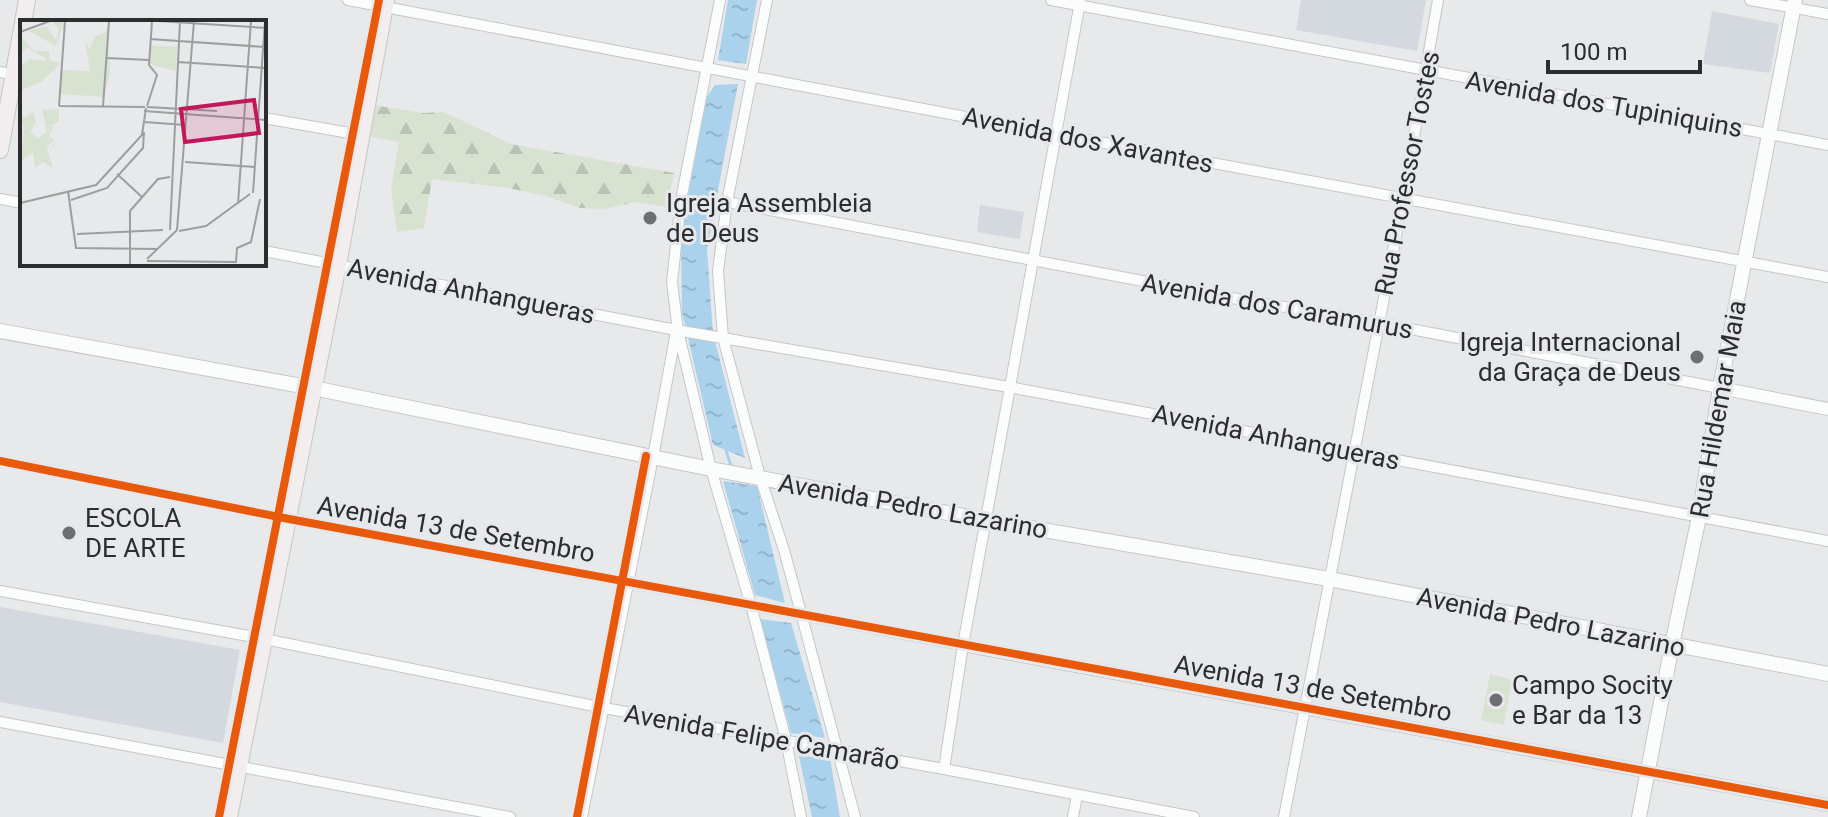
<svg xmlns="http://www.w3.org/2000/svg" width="1828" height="817" viewBox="0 0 1828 817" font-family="Roboto,sans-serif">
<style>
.built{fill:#d4d9df}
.forest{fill:url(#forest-firs)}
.pitch{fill:#d8e2d1}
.water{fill:url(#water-ripples)}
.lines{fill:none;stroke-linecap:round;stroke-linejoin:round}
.stream{stroke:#aad2ed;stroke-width:3}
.minor-casing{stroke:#c5c6c8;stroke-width:12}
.tertiary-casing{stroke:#c5c6c8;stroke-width:14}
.secondary-casing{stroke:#c5c6c8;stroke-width:16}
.primary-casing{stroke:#c4c5c6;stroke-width:18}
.minor{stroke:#fbfcfc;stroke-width:10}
.tertiary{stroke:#fbfcfc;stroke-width:12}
.secondary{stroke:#fbfcfc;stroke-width:14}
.primary{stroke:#f3eeee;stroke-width:16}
.cycleway-casing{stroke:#e6e8ec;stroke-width:13}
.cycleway{stroke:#e8590c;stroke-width:8}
.poi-dot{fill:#6d6f70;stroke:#e6e8ec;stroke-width:3}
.labels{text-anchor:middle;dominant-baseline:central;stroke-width:6;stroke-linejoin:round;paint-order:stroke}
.street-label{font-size:26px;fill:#2c2d2e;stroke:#e6e8ec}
.poi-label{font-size:26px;fill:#2c2d2e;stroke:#e6e8ec;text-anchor:start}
.inset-road{fill:none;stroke:#9c9e9f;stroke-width:2}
.view{fill:#c2185b;fill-opacity:0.15;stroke:#c2185b;stroke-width:4}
.inset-edge{fill:none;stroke:#2c2d2e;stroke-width:4}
</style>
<defs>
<pattern id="forest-firs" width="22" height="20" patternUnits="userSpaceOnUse" patternTransform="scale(2)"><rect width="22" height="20" fill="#d8e2d1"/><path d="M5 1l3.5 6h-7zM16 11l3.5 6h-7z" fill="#bac2b4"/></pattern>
<pattern id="water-ripples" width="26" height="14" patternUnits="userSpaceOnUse" patternTransform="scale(2)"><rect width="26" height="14" fill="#aad2ed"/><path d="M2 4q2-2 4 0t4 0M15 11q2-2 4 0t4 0" fill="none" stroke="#92b5cc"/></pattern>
</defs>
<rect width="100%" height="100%" fill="#e7e9eb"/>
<!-- built -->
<g class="built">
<polygon points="1301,0 1426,0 1417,51 1296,30"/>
<polygon points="1712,11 1779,24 1770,73 1703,64"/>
<polygon points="980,205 1024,212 1020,239 977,232"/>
<polygon points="0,607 240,650 223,743 0,702"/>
</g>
<!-- forest -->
<polygon class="forest" points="373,105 423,113 444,112 511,144 674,173 667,207 636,202 603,209 580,208 546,196 508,188 432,179 424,228 397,232 391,190 399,142 368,136"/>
<!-- pitch -->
<polygon class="pitch" points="1490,674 1512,680 1504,725 1481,720"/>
<!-- water -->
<g class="water">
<polygon points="728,0 757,0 746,64 718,60"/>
<polygon points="738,84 707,249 713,333 745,458 713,445 682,312 681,235 706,98 715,85"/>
<polygon points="723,481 757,486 785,603 755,595"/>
<polygon points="760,619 791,623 825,738 791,733"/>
<polygon points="799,756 830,758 840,817 812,817"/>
</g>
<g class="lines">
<!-- stream -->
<polyline class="stream" points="725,447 731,466"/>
<!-- minor casing -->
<g class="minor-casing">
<g id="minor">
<polyline points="348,0 1056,134 1828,277"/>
<polyline points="720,0 681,200 672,282 678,331 711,469 751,605 786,740 801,817"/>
<polyline points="767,0 727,202 718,271 723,338 760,477 784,550 801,613 855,817"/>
<polyline points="1051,0 1828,145"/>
<polyline points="1750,0 1828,14"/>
<polyline points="0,72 22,76"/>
<polyline points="264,118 361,135"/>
<polyline points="0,199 22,203"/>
<polyline points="727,202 1232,298 1379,323 1720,388"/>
<polyline points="264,251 676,330 1009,387 1828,541"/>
<polyline points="0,461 289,519 963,645"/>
<polyline points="0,591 254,637 604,708 944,769 1194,817"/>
<polyline points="0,722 510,817"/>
<polyline points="944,769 963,645 1080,2"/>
<polyline points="582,817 653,457 676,332"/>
<polyline points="1073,817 1077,795"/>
<polyline points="1284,817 1403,199 1438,0"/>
</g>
</g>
<!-- tertiary casing -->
<g class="tertiary-casing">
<g id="tertiary">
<polyline points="1720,388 1828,409"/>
<polyline points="963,645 1828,805"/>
</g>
</g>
<!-- secondary casing -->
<g class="secondary-casing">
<g id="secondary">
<polyline points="0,331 313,388 711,469 985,520 1329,579 1828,674"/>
<polyline points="1639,817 1672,645 1699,517 1720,388 1795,0"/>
</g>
</g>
<!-- primary casing -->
<g class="primary-casing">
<g id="primary">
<polyline points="23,22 27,0"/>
<polyline points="0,150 22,28"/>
<polyline points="229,817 338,265 386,0"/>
</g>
</g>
<!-- minor -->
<use href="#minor" class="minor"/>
<!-- tertiary -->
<use href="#tertiary" class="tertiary"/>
<!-- secondary -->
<use href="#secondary" class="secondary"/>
<!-- primary -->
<use href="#primary" class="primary"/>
<!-- cycleway casing -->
<g class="cycleway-casing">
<g id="cycleway">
<polyline points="0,461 289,519 1828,805"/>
<polyline points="219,817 379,0"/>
<polyline points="577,817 646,456"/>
</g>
</g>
<!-- cycleway -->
<use href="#cycleway" class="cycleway"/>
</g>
<!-- markers -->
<g class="poi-dot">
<circle cx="650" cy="218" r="8"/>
<circle cx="1697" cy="357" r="8"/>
<circle cx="69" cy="533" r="8"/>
<circle cx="1496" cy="700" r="8"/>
</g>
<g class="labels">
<!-- street labels -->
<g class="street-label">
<text transform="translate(1604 104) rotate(10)">Avenida dos Tupiniquins</text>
<text transform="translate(1088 140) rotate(11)">Avenida dos Xavantes</text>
<text transform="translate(1407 173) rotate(-79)">Rua Professor Tostes</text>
<text transform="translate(471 291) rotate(11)">Avenida Anhangueras</text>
<text transform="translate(1277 306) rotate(10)">Avenida dos Caramurus</text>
<text transform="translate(1718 409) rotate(-80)">Rua Hildemar Maia</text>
<text transform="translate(1276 437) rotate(11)">Avenida Anhangueras</text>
<text transform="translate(913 506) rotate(10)">Avenida Pedro Lazarino</text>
<text transform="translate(456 529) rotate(10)">Avenida 13 de Setembro</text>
<text transform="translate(1551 622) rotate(11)">Avenida Pedro Lazarino</text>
<text transform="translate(1313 688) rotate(10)">Avenida 13 de Setembro</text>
<text transform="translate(762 737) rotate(10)">Avenida Felipe Camarão</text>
</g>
<!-- poi labels -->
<g class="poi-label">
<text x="666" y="203">Igreja Assembleia<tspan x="666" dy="30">de Deus</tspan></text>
<text x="1681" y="342" text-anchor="end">Igreja Internacional<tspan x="1681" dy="30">da Graça de Deus</tspan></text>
<text x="85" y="518">ESCOLA<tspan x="85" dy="30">DE ARTE</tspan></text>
<text x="1512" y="685">Campo Socity<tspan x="1512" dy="30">e Bar da 13</tspan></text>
</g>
</g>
<!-- overview -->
<g transform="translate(20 20)">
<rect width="246" height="246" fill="#e7e9eb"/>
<path d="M88,10L90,53L84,77L41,74L42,50L70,51L65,19L69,29L75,17Z" fill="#d8e2d1"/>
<path d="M31,1H45L36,26L9,11L26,6L36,20L39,8ZM3,18L14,31H29L30,40L41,43L21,62L0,71V46L10,39L27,41L25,38L12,31L9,27L0,33ZM22,90L39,89V101L29,107L26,125L0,141L4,108L0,95L4,98L13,92L16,102L10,112L18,119L27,111Z" fill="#d8e2d1"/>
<path d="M34,106L29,116L37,124L29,120L40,131L30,123L27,129L33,148L23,142L15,148L13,132L26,125L29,107Z" fill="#d8e2d1"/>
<path d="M131,25L157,27L156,51L129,44Z" fill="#d8e2d1"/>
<path class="inset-road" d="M138,1L246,8M0,12L30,1M130,19L245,27M87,38L129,40M158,42L246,48M129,45L132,1M39,86L125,87M39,86L45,1M83,86L89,1M127,86L137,55L129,45M127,87L197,91M124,91L246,100M124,102L166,105M165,142L235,147M97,154L122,177M48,171L56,228L137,229M233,173L245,1M51,180L87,168L123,128L124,112M0,183L76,165L122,115L126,88M218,184L231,1M150,210L160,1M157,210L174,1M159,211L186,206L230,174M57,214L143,210M127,239L157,210M127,241L216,242L217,228L231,222L240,179M110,245V191L138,159L150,157"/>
<path class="view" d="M234,80L239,113L165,122L161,89Z"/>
<rect width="246" height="246" class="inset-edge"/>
</g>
<!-- scale -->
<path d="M1548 60v12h152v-12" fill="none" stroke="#2c2d2e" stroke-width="4"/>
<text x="1560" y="60" font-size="24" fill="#2c2d2e" stroke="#e6e8ec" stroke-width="6" paint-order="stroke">100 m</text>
</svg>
